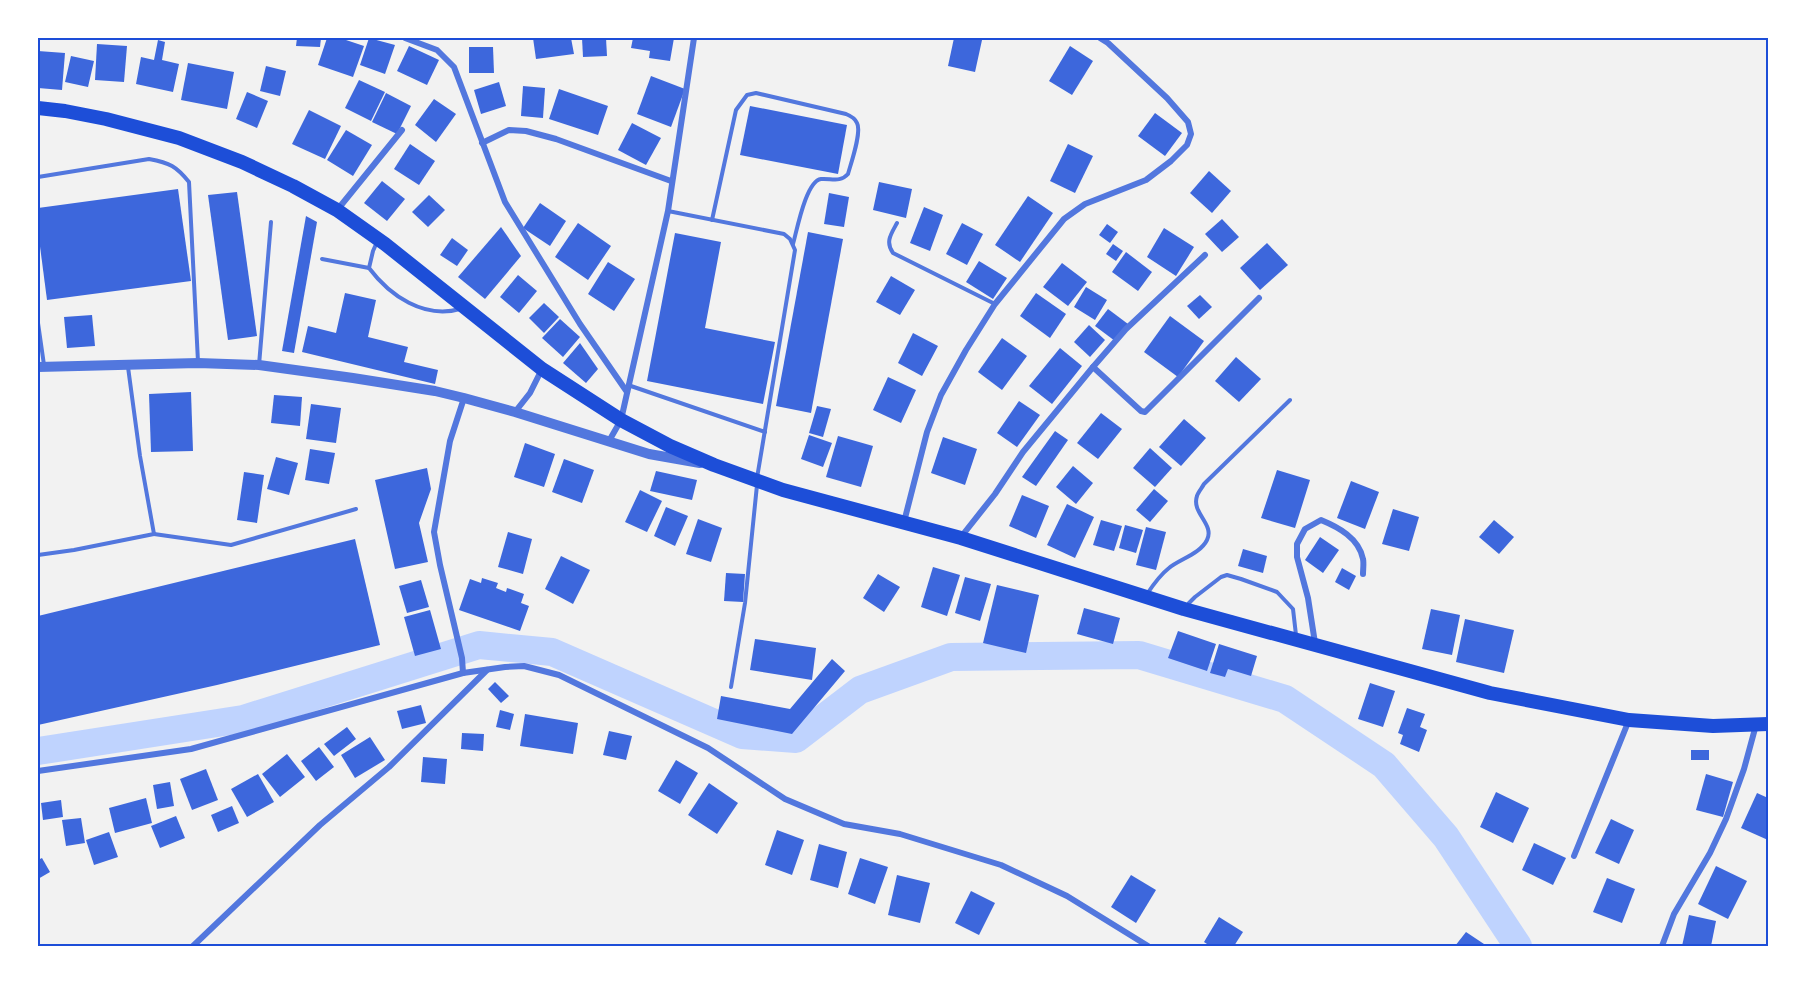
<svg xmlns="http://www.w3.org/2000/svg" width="1806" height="984" viewBox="0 0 1806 984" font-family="'Source Sans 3',sans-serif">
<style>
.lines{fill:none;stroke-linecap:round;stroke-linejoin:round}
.river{stroke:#bfd3fe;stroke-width:28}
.building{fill:#3d67dc}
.service{stroke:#5277de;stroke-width:4}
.minor{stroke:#5277de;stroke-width:6}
.tertiary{stroke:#5277de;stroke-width:10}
.primary{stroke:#1d4ed8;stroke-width:14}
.neatline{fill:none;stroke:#1d4ed8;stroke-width:2}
</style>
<rect width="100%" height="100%" fill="#f2f2f2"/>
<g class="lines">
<!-- river -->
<polyline class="river" points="38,751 243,719 479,645 552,652 742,735 796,739 860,690 951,657 1139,655 1285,699 1384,765 1446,837 1518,946"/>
</g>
<!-- building -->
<g class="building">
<polygon points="297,38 321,38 320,47 296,46"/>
<polygon points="327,38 340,38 364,46 353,77 318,65"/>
<polygon points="369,38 395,45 385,74 360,65"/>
<polygon points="533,38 571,38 574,54 536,59"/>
<polygon points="582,38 606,38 607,56 583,57"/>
<polygon points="633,38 674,38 670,61 649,58 650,51 631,48"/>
<polygon points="954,38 971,38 982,40 975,72 948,66"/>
<polygon points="158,40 165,42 162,60 179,64 173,92 136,84 141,57 154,60"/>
<polygon points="97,44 127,46 124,82 95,80"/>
<polygon points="409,46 439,60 427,85 397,71"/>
<polygon points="1070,46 1093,61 1072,95 1049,81"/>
<polygon points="469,47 493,47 494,73 469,73"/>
<polygon points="38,51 65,53 62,90 38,88"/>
<polygon points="71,56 94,61 88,87 65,82"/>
<polygon points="188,63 234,72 227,109 181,100"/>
<polygon points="266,66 286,71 280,96 260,91"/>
<polygon points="651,76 685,89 671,127 637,114"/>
<polygon points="359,80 385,92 371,121 345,108"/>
<polygon points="499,82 506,106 481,114 474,90"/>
<polygon points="523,86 545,88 543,118 521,116"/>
<polygon points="559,89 608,106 598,135 549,119"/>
<polygon points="247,92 268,101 257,128 236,119"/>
<polygon points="386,93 411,106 397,134 372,122"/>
<polygon points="434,99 456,114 436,142 415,125"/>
<polygon points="750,106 847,125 838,174 740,155"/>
<polygon points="309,110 341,126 325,159 292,144"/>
<polygon points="1155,113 1182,133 1165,156 1138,136"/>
<polygon points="632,123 661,138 646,165 618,150"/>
<polygon points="346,130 372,145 353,176 327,160"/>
<polygon points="410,144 435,161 419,185 394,169"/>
<polygon points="1068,144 1093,156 1075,193 1050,181"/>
<polygon points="1209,171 1231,191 1212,213 1190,193"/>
<polygon points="382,181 405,199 387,221 364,203"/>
<polygon points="879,182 912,189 906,218 873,210"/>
<polygon points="178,189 191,281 47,300 38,231 38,208"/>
<polygon points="237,192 257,336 228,340 208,195"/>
<polygon points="829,193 849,197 844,227 824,224"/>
<polygon points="429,195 445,210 428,227 412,212"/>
<polygon points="1028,196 1053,213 1020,262 995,245"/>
<polygon points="540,203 566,221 550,246 523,228"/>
<polygon points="924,207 943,215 930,251 910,243"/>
<polygon points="306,216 317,222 294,353 282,351"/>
<polygon points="1222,219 1239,237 1222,252 1205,234"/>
<polygon points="578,223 611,246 588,280 555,257"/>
<polygon points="962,223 983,234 967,265 946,254"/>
<polygon points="1107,224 1118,232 1110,243 1099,235"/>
<polygon points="501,227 521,256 485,299 458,277"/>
<polygon points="1164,228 1194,247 1176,276 1147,257"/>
<polygon points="808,232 843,239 811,413 776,406"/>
<polygon points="675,233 721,242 705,328 775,342 763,404 647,381"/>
<polygon points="452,238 468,250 457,266 440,255"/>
<polygon points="1267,243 1288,265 1260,290 1240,268"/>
<polygon points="1113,244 1123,251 1116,261 1106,254"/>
<polygon points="1126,252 1152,272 1138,291 1112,272"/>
<polygon points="979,261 1007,278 993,299 966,282"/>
<polygon points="608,262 635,279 614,311 588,294"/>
<polygon points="1062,263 1087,282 1068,306 1043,287"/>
<polygon points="518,275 537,291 519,313 500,297"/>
<polygon points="891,276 915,290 900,315 876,302"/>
<polygon points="1086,287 1107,300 1095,320 1074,307"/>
<polygon points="345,293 376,300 368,337 408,347 404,362 438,370 435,384 302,352 308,326 336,333"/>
<polygon points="1036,293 1066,314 1050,338 1020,316"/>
<polygon points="1200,295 1212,307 1199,319 1187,306"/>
<polygon points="544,303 559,317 544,333 529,318"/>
<polygon points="1108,309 1128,324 1115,341 1095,326"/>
<polygon points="92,315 95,346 67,348 64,317"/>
<polygon points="1170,316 1204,341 1178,377 1144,352"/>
<polygon points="560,319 580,337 563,357 542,338"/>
<polygon points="1089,325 1105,340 1090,357 1074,342"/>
<polygon points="913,333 938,346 922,376 898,363"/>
<polygon points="1002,338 1027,356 1002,390 978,372"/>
<polygon points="580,343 598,369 586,383 563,363"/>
<polygon points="1060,348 1082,366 1052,404 1029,386"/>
<polygon points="1236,357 1261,379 1239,402 1215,381"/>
<polygon points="888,377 916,390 901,423 873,410"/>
<polygon points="191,392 193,451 151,452 149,394"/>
<polygon points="274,395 302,397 300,426 271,423"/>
<polygon points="1019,401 1040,415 1017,447 997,433"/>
<polygon points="311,404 341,408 336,443 306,439"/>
<polygon points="817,406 831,409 823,437 809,433"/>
<polygon points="1101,413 1122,429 1098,459 1077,443"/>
<polygon points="1184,419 1206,438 1181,466 1159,447"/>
<polygon points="1055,431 1068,440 1036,486 1022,477"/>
<polygon points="809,435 832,443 823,467 801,459"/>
<polygon points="838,436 873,446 861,487 826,477"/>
<polygon points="943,437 977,449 965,485 931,473"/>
<polygon points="525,443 555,454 544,487 514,477"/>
<polygon points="1150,448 1172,468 1155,487 1133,468"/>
<polygon points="310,449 335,453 329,484 305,480"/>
<polygon points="276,457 298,463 289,495 267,489"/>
<polygon points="564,459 594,470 582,503 552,492"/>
<polygon points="1073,466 1093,483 1076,504 1056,487"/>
<polygon points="427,468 431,489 419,523 428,562 395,569 375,480"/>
<polygon points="1277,470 1310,480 1295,528 1261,518"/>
<polygon points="656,471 697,480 692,500 650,491"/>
<polygon points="244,472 264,475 257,523 237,520"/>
<polygon points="1351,481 1379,492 1365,529 1337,518"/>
<polygon points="1154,489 1168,501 1150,522 1136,510"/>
<polygon points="640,490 662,501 647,532 625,522"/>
<polygon points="1022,495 1049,506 1036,538 1009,526"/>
<polygon points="1067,504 1094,517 1075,558 1047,545"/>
<polygon points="666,507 688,516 675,546 654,536"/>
<polygon points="1393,509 1419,517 1409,551 1382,544"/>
<polygon points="698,519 722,528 711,562 686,554"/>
<polygon points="1101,520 1122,526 1114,551 1093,545"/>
<polygon points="1494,520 1514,537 1499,554 1479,537"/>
<polygon points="1125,525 1143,530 1136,553 1119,548"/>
<polygon points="1146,527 1166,532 1156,570 1136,565"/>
<polygon points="508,532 532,539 523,574 498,567"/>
<polygon points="1320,537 1339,550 1323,573 1305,560"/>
<polygon points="355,539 380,645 217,685 38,725 38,616"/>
<polygon points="1243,549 1267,556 1263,573 1238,566"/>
<polygon points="561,556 590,570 573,604 545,589"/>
<polygon points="933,567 960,575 947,616 921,607"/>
<polygon points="1342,568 1356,576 1349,590 1335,582"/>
<polygon points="726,573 745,574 743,602 724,601"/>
<polygon points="878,574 900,587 884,612 863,598"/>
<polygon points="965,577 991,584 980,621 955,613"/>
<polygon points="482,578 498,583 496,588 506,592 507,588 524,594 521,603 529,606 520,631 459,610 470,579 481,583"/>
<polygon points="421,580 429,607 407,613 399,586"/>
<polygon points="997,585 1039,595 1026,653 983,643"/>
<polygon points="1084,608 1120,618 1113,644 1077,634"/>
<polygon points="1431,609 1460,615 1452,655 1422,649"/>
<polygon points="430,610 441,649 415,656 404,617"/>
<polygon points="1465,619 1514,630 1504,673 1456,662"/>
<polygon points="1178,631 1216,644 1207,671 1168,658"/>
<polygon points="755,639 816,648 812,680 750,670"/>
<polygon points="1219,644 1257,656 1251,676 1228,669 1225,677 1210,673"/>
<polygon points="832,659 845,671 792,734 717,719 721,696 790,709"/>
<polygon points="495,682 509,696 501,703 488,689"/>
<polygon points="1370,683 1395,691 1383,727 1358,719"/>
<polygon points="421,705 426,723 402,729 397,711"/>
<polygon points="1407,708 1425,714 1420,727 1427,730 1419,752 1400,744 1403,735 1398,733"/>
<polygon points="500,710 514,714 510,730 496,727"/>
<polygon points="525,714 578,723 573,754 520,746"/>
<polygon points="347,727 356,739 334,756 324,744"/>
<polygon points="609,731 632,736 626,760 603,755"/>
<polygon points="462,733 484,734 483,751 461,749"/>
<polygon points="370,737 385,760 355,778 341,755"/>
<polygon points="319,747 334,767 316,781 301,761"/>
<rect x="1691" y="750" width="18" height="10"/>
<polygon points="287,754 305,777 280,797 262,774"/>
<polygon points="423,757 447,759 445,784 421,782"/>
<polygon points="676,760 698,773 680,804 658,791"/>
<polygon points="206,769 218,800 192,810 180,779"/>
<polygon points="258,774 274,802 247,817 231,789"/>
<polygon points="1706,774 1733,782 1723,817 1696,810"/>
<polygon points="170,782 174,806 157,809 153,785"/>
<polygon points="709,783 738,803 717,834 688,815"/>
<polygon points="1496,792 1529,808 1513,843 1480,827"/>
<polygon points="1757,793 1768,798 1768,840 1741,828"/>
<polygon points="146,798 152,823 115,833 109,808"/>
<polygon points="61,800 63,817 43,820 41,803"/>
<polygon points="232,806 239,823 218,832 211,815"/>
<polygon points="176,816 185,838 160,848 151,826"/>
<polygon points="81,818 85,843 66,846 62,820"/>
<polygon points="1611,819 1634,830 1619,864 1595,853"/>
<polygon points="777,830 804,840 792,875 765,865"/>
<polygon points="109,832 118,857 94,865 86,840"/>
<polygon points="1534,843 1566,858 1553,885 1522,870"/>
<polygon points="819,844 847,852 838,888 810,880"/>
<polygon points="42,858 50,872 38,879 38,860"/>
<polygon points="860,858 888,867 875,904 848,894"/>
<polygon points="1716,866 1747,881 1728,919 1698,904"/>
<polygon points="897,875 930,883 920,923 888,915"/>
<polygon points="1131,875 1156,890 1136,923 1111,907"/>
<polygon points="1607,878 1635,889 1622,923 1593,912"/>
<polygon points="971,891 995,903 979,935 955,923"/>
<polygon points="1689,915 1716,921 1711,946 1682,946"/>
<polygon points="1219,917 1243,932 1234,946 1210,946 1204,942"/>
<polygon points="1466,932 1487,946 1455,946"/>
</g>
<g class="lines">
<!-- service -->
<g class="service">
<path d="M38,177L149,159C170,163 176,166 189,182L198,362"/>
<polyline points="668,211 784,234 790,239 795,250 757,478"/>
<path d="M712,220L736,110L747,95L756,93L846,114C851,116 855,118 857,123C862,132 851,163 848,174C840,183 831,178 821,179C806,181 797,230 793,244"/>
<path d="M897,223C891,234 885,242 893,253L995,304"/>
<path d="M377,242L373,251L369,268C390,296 424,319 460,309"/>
<polyline points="322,259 369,268"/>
<polyline points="38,323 44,365"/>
<polyline points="259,365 271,222"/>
<polyline points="628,385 765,432"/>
<polyline points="154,534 231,545 356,509"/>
<polyline points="38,555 74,550 154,534 140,456 128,367"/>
<path d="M1147,594C1153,585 1160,575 1169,568C1180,559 1200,554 1207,540C1215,524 1191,513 1197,496C1198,492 1202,488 1204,484L1290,400"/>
<polyline points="1186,606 1195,597 1221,577 1227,575 1241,579 1277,592 1293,609 1296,635"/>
<polyline points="731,687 745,603 757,485"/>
</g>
<!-- minor -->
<g class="minor">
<polyline points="405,38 437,50 454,67 505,202 580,324 627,392"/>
<polyline points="482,143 509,130 526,131 556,139 671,181"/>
<polyline points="338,209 402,130"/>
<polyline points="1093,367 1141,411 1145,412 1259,298"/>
<polyline points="515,412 530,393 542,369"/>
<polyline points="609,441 621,420 668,211 694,38"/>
<polyline points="904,522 927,432 941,395 966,350 995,304 1064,219 1085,204 1146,180 1171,161 1187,145 1191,134 1188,122 1167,98 1108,43 1100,38"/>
<polyline points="961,537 995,494 1023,452 1093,367 1126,329 1205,255"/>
<path d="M1315,643L1308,598L1297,557V544L1305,529L1321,520C1338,527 1359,538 1363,559C1364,563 1363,569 1363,574"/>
<polyline points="463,673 462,658 440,565 434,532 450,441 464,398"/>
<polyline points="38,771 191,749 463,673 505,667 524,666 559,675 708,748 785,799 844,824 900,834 1001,865 1067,896 1148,946"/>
<polyline points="1574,856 1629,720"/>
<polyline points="193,946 320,825 389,767 487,670"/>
<polyline points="1662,946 1674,914 1710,853 1726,819 1744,769 1756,725"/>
</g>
<!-- tertiary -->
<polyline class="tertiary" points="38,367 198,363 259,365 353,378 435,391 464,398 515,412 649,454 700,463"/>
<!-- primary -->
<polyline class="primary" points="38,108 65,111 106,119 179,138 242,162 293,186 337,210 385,244 542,369 621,420 670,446 714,465 783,490 961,538 1184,609 1490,693 1629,720 1713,726 1768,724"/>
</g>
<!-- border -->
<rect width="1806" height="984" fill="none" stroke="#ffffff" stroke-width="78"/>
<rect x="39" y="39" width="1728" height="906" class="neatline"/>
</svg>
